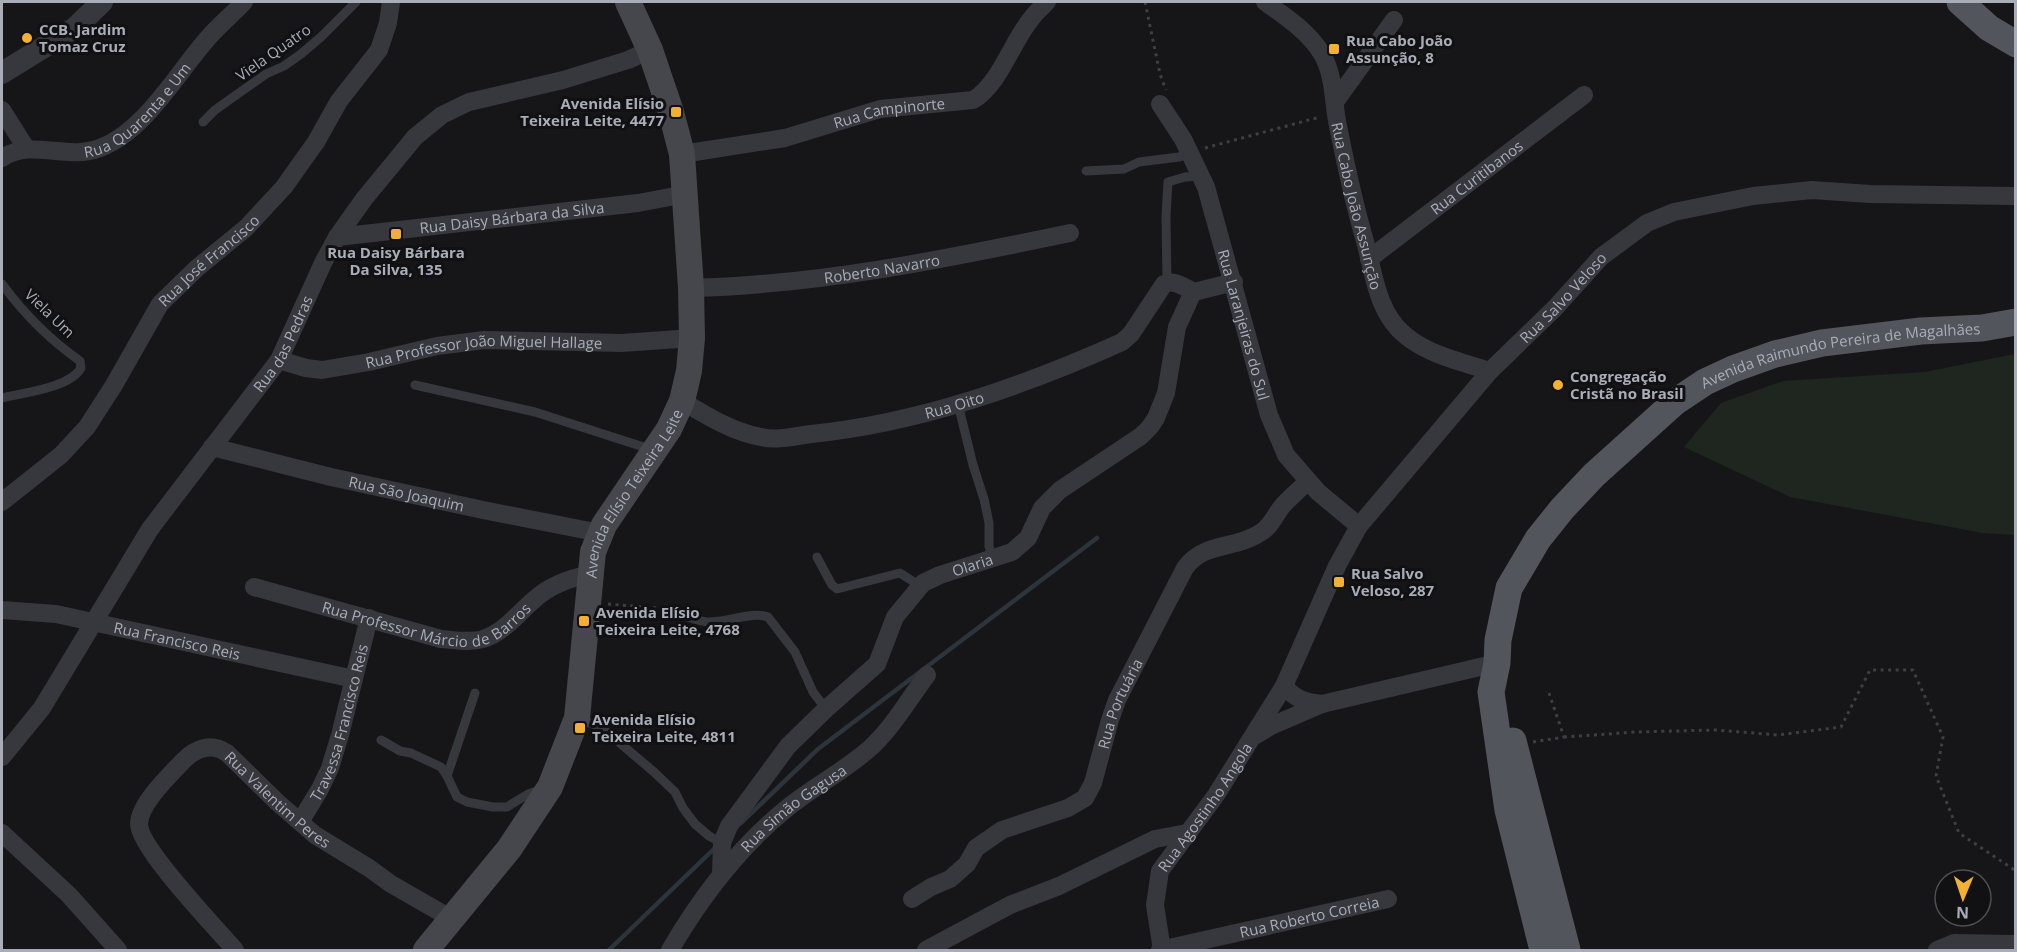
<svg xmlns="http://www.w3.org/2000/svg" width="2017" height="952" viewBox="0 0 2017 952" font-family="'Open Sans',sans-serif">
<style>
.green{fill:#1e261f}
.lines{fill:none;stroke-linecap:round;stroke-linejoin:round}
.stream{stroke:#2c353c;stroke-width:4.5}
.path{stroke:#3d3f44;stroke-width:3;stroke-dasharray:3 4.5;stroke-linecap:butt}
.service{stroke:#37383d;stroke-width:9}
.minor{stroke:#37383d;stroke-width:18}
.tertiary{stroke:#37383d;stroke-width:22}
.secondary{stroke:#45474d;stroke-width:26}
.primary{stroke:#53555c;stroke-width:27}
.poi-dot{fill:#f2b134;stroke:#111113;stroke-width:2}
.labels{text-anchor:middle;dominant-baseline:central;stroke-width:6;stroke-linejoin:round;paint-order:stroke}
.poi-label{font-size:15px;font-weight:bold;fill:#a8adb8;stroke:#111113;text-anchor:start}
.street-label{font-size:15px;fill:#a8adb8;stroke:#111113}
</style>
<rect width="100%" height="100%" fill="#161618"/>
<!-- green -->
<polygon class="green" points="2015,354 2015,535 1983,533 1790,497 1684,447 1721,403 1783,381 1925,372"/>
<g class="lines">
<!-- stream -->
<g class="stream">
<polyline points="741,823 818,749 1097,538"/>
<polyline points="609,950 716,847"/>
</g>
<!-- path -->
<g class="path">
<polyline points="1145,2 1160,74 1166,90"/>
<polyline points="1205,148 1320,117"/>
<polyline points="608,604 656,608"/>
<polyline points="1564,737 1636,732 1716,730 1778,735 1841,727 1870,670 1913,670 1943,737 1936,776 1959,833 2016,871"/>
<polyline points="1533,742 1564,737 1549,693"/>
</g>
<!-- service -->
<g class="service">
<polyline points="203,122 215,110 266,74 284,66 301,54 321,37 356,2"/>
<polyline points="1086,171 1124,169 1139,162 1179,157 1190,153"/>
<polyline points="1167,282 1166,216 1168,182 1185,177 1201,176"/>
<path d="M2,284C24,314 50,340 80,361L81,368C70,388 22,393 2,398"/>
<polyline points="415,385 535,412 653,450"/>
<polyline points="958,404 973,465 984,499 989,523 989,546 992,557"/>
<polyline points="817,557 832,585 837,589 900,573 920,586"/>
<path d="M667,609C680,613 693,621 707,622C726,623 752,611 768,617L795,652L813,692L826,709"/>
<polyline points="579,719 601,727 654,772 675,792 683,808 695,824 709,836 722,843"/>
<polyline points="381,740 400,751 411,753 441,767 447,776 457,797 467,802 493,807 507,807 528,794 540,790"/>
<polyline points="447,776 475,693"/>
</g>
<!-- minor -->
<g class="minor">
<path id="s1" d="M1265,2C1285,16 1309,32 1322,54C1334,75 1333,98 1337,121C1345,161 1353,201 1365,241C1374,274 1377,313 1406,336C1429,355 1462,362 1490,371"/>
<polyline points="1335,102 1394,20"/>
<path id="s2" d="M1160,104L1183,139L1206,187L1269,415L1286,455L1318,492L1359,526"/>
<polyline points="2,110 26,148"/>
<path id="s3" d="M682,154L785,138L880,109L973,100C999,85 1012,42 1031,19C1035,13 1042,7 1047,2"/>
<path id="s4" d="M2,158C32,138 66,161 100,148C145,131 177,73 208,38C219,25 233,14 244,2"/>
<path id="s5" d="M337,237L638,203L686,194"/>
<path id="s6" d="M1369,259L1584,95"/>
<path id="s7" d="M691,288C819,285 946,259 1070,233"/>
<path id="s8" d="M279,360L306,368L322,370L369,362L437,346L484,340L622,343L692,338"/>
<path id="s9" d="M682,401C707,416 733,432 761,437C777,441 795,436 811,434C919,423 1024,386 1122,342L1131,334L1164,284C1174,279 1184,287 1194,292"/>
<path id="s10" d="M212,447L331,477L483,510L600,533"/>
<path id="s11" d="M2,502L61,455L87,427L114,385L160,304L197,268L246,228L284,187L316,142L339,101L379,50L388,23L391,2"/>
<path id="s12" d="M254,587L441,639C455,640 470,643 483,639C504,633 519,612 535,599C549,586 571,578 590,574"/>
<path id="s13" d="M2,610L56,614L354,679"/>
<path d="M1284,686C1295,699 1305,702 1322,704L1497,663"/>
<polyline points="1256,735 1271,726 1322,704"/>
<path id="s14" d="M2,757L42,708L150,529L279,360L323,263L337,237L364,199L415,137L442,115L469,102L563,80L628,60L650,50"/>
<path id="s15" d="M300,822L320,789L330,768L340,735L369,618"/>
<polyline points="2,833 69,895 118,950"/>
<path id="s16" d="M721,873L722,843L729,826L788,746L826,709L877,664L895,617L923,583L940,575L1012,552L1028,538L1042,508L1060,490L1141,436L1150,427L1156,418L1166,393L1177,327L1192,294L1194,292L1234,282"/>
<path id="s17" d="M912,899L931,887L950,879L967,864L976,848L1002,830L1068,808L1085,798L1093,783L1110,720L1117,700L1185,568C1205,541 1234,550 1260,533C1272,526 1275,514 1284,504C1292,496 1300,489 1308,481"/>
<path id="s18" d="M235,950C217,929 139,848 139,824C139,804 170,775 183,761C196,748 211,742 227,753L277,802L315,835L369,868L391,884L452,919"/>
<path id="s19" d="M670,950C701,897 737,849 786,809C812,788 842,772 868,750C892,729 908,700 927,675"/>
<polyline points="926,950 1010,905 1059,886 1155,839 1187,833"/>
<path id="s20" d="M1160,950L1388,899"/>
<path id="s21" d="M1162,950L1155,905L1160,871L1216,795L1284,686L1337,566L1359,526L1490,371L1555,308L1601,257L1647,223L1674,212L1753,196L1812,190L1870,194L2013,196"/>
<polyline points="1937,950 1954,943 2016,944"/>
</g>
<!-- tertiary -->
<polyline class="tertiary" points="2,73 75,28 102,2"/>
<!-- secondary -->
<path class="secondary" id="s22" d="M426,950L509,849L550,787L577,718L593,552L604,525L669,429L682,401L689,371L692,338L691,288L682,154L671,112L650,50L628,2"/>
<!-- primary -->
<g class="primary">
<polyline points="1960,2 1989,28 2016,44"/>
<polyline points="1513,741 1567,950"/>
<path id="s23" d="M1543,950L1508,810L1491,692L1497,663L1498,640L1509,588L1538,539L1562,509L1594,475L1675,402L1705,382L1733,369L1775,354L1822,343L1921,331L1982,328L2016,322"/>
</g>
</g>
<!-- markers -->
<g class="poi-dot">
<circle cx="27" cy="38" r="6"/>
<rect x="1328" y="43" width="12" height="12" rx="3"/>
<rect x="670" y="106" width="12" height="12" rx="3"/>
<rect x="390" y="228" width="12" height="12" rx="3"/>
<circle cx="1558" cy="385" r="6"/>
<rect x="1333" y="576" width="12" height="12" rx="3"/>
<rect x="578" y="615" width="12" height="12" rx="3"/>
<rect x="574" y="722" width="12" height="12" rx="3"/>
</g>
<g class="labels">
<!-- poi labels -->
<g class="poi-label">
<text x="39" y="29">CCB. Jardim<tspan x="39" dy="17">Tomaz Cruz</tspan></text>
<text x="1346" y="40">Rua Cabo João<tspan x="1346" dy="17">Assunção, 8</tspan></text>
<text x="664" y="103" text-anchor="end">Avenida Elísio<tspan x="664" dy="17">Teixeira Leite, 4477</tspan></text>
<text x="396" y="252" text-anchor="middle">Rua Daisy Bárbara<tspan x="396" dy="17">Da Silva, 135</tspan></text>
<text x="1570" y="376">Congregação<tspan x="1570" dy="17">Cristã no Brasil</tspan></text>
<text x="1351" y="573">Rua Salvo<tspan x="1351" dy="17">Veloso, 287</tspan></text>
<text x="596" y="612">Avenida Elísio<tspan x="596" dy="17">Teixeira Leite, 4768</tspan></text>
<text x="592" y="719">Avenida Elísio<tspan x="592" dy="17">Teixeira Leite, 4811</tspan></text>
</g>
<!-- street labels -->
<g class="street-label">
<text transform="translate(273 52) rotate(-35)">Viela Quatro</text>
<text stroke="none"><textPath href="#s4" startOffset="153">Rua Quarenta e Um</textPath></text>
<text stroke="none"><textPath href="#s3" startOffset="212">Rua Campinorte</textPath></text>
<text stroke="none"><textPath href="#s6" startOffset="135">Rua Curitibanos</textPath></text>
<text stroke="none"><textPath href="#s1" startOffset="234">Rua Cabo João Assunção</textPath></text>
<text stroke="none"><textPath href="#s5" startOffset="176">Rua Daisy Bárbara da Silva</textPath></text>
<text stroke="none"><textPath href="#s11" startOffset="322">Rua José Francisco</textPath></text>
<text stroke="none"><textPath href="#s7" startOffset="192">Roberto Navarro</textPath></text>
<text stroke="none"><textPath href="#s21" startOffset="786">Rua Salvo Veloso</textPath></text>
<text transform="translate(50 313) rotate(44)">Viela Um</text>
<text stroke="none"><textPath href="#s2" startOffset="238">Rua Laranjeiras do Sul</textPath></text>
<text stroke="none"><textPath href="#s14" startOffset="501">Rua das Pedras</textPath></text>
<text stroke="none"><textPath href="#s8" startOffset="208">Rua Professor João Miguel Hallage</textPath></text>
<text stroke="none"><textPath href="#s23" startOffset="796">Avenida Raimundo Pereira de Magalhães</textPath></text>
<text stroke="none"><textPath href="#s9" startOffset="284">Rua Oito</textPath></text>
<text stroke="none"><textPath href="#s10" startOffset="200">Rua São Joaquim</textPath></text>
<text stroke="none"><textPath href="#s22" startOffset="516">Avenida Elísio Teixeira Leite</textPath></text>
<text stroke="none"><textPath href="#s16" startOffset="416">Olaria</textPath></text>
<text stroke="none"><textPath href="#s12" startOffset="182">Rua Professor Márcio de Barros</textPath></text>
<text stroke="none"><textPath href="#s13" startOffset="178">Rua Francisco Reis</textPath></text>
<text stroke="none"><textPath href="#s17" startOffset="306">Rua Portuária</textPath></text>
<text stroke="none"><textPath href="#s15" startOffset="108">Travessa Francisco Reis</textPath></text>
<text stroke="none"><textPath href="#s18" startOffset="356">Rua Valentim Peres</textPath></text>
<text stroke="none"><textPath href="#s21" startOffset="158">Rua Agostinho Angola</textPath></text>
<text stroke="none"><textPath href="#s19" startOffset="190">Rua Simão Gagusa</textPath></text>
<text stroke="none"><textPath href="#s20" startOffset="153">Rua Roberto Correia</textPath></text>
</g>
</g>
<!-- border -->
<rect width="2017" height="952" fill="none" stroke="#a8adb8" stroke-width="6"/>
<!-- north arrow -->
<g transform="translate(1963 898) rotate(182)"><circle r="28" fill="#111113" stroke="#4d4f55" stroke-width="1.5"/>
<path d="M0-4.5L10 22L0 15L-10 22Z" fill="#f2b134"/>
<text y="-9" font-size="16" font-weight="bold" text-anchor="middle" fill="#a8adb8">N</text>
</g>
</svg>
